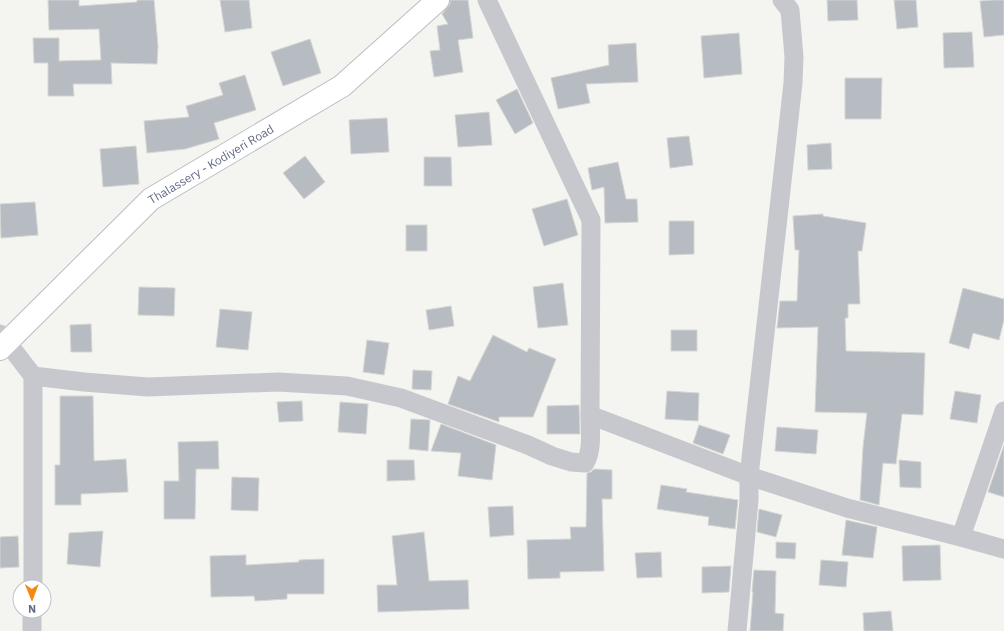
<svg xmlns="http://www.w3.org/2000/svg" width="1004" height="631" viewBox="0 0 1004 631" font-family="'IBM Plex Sans',sans-serif">
<style>
.building{fill:#b7bbc2;stroke:#d5d6d3}
.lines{fill:none;stroke-linecap:round;stroke-linejoin:round}
.secondary-casing{stroke:#bbbdc3;stroke-width:24}
.street{stroke:#c7c8cd;stroke-width:19}
.secondary{stroke:#fff;stroke-width:22}
.labels{text-anchor:middle;dominant-baseline:central;stroke-width:4;stroke-linejoin:round;paint-order:stroke}
.street-label{font-size:12px;fill:#616a85;stroke:#fff}
</style>
<rect width="100%" height="100%" fill="#f4f5f0"/>
<!-- building -->
<g class="building">
<polygon points="48,0 79,0 79,6 137,2 137,0 154,0 158,46 157,64 111,63 112,84 73,84 74,96 48,96 48,63 34,63 33,38 59,38 59,61 101,60 99,29 49,30"/>
<polygon points="220,0 249,0 252,28 225,32"/>
<polygon points="450,0 468,0 473,38 458,40 463,72 434,77 430,51 440,50 437,26 448,24 442,14 450,4"/>
<polygon points="827,0 857,0 858,20 828,21"/>
<polygon points="894,0 916,0 918,27 897,29"/>
<polygon points="993,0 1004,0 1004,35 984,37 980,1"/>
<polygon points="972,32 974,67 944,68 943,33"/>
<polygon points="739,33 742,74 704,78 701,36"/>
<polygon points="310,39 321,73 283,86 271,52"/>
<polygon points="636,43 638,82 586,84 590,103 558,109 551,78 609,65 608,45"/>
<polygon points="245,75 256,110 214,123 219,139 185,149 147,153 144,121 189,117 186,106 223,95 219,83"/>
<polygon points="845,78 882,78 881,119 845,119"/>
<polygon points="517,89 533,123 515,134 496,100"/>
<polygon points="489,112 492,145 458,147 455,115"/>
<polygon points="387,118 389,152 351,154 349,120"/>
<polygon points="689,136 693,165 670,168 667,138"/>
<polygon points="831,143 832,169 808,170 807,145"/>
<polygon points="136,146 139,184 103,187 100,149"/>
<polygon points="305,156 325,182 304,199 283,173"/>
<polygon points="424,157 451,157 452,186 424,186"/>
<polygon points="618,162 626,199 637,199 638,222 605,223 604,187 592,190 588,168"/>
<polygon points="567,199 578,235 544,246 532,209"/>
<polygon points="35,202 38,235 1,238 0,204"/>
<polygon points="823,214 823,216 866,223 862,251 858,251 860,304 848,304 848,318 845,318 846,351 925,353 923,415 902,414 896,464 883,463 879,505 860,500 863,447 867,413 815,412 818,327 777,328 780,301 797,301 799,250 795,250 793,216"/>
<polygon points="669,221 694,221 694,254 669,255"/>
<rect x="406" y="225" width="21" height="26"/>
<polygon points="563,283 568,325 538,328 533,287"/>
<polygon points="139,287 175,288 174,316 138,315"/>
<polygon points="963,288 1004,299 1004,320 999,340 973,333 969,349 949,343"/>
<polygon points="451,306 454,326 429,330 426,310"/>
<polygon points="220,309 252,312 248,350 216,347"/>
<polygon points="91,324 92,352 71,352 70,325"/>
<rect x="671" y="330" width="26" height="21"/>
<polygon points="493,335 527,352 529,348 556,359 533,417 499,417 499,422 448,404 458,376 470,381"/>
<polygon points="367,340 389,343 384,375 363,372"/>
<polygon points="413,370 432,371 431,390 412,389"/>
<polygon points="667,391 699,393 698,421 665,419"/>
<polygon points="955,391 981,395 977,423 950,419"/>
<polygon points="60,396 93,396 94,461 126,459 128,492 81,494 81,505 55,505 55,465 60,465"/>
<polygon points="302,401 303,421 279,422 277,402"/>
<polygon points="340,402 368,404 366,434 338,432"/>
<polygon points="579,405 580,434 547,434 547,406"/>
<polygon points="411,419 430,420 428,451 409,449"/>
<polygon points="441,424 496,445 492,480 458,476 461,453 431,451"/>
<polygon points="699,425 730,435 723,454 693,443"/>
<polygon points="777,427 818,430 816,454 775,451"/>
<polygon points="218,441 219,469 196,469 195,519 164,519 164,481 179,481 178,442"/>
<polygon points="1004,445 1004,497 988,492"/>
<polygon points="387,460 414,460 415,480 387,481"/>
<polygon points="899,460 921,462 921,488 900,487"/>
<polygon points="594,469 612,470 612,499 602,499 604,571 560,572 560,578 528,579 527,540 571,539 570,527 586,527 587,473 591,472"/>
<polygon points="232,477 259,478 258,511 231,510"/>
<polygon points="661,485 687,489 686,492 738,500 735,529 708,525 709,517 657,509"/>
<polygon points="513,506 514,535 490,537 488,507"/>
<polygon points="759,509 782,515 776,537 757,532"/>
<polygon points="846,520 877,527 873,558 842,555"/>
<polygon points="103,531 100,567 67,564 69,533"/>
<polygon points="424,532 429,581 468,580 469,609 378,612 377,585 397,585 392,536"/>
<polygon points="18,536 19,567 0,568 0,537"/>
<polygon points="776,542 796,543 795,559 776,558"/>
<polygon points="940,545 941,580 903,581 902,546"/>
<polygon points="661,552 662,577 637,578 635,553"/>
<polygon points="246,555 246,565 299,562 299,560 324,559 324,594 287,594 287,599 255,601 254,596 211,597 210,556"/>
<polygon points="821,560 848,562 846,587 819,585"/>
<polygon points="731,566 729,592 702,593 702,567"/>
<polygon points="754,570 776,571 775,613 784,614 783,631 750,631 753,592 752,592"/>
<polygon points="891,611 893,631 864,631 863,613"/>
</g>
<g class="lines">
<!-- secondary casing -->
<g class="secondary-casing">
<g id="secondary">
<path id="s1" d="M0,349L151,199L342,86L438,0"/>
</g>
</g>
<!-- street -->
<g class="street">
<polyline points="487,0 591,220 590,415 749,476 847,508 961,537 1004,549"/>
<path d="M0,334L7,342L33,376L84,382L148,387L278,382L347,386L401,398L528,445L552,456L571,462L585,463C593,450 590,430 590,415"/>
<polyline points="961,537 1004,411"/>
<polyline points="33,587 33,376"/>
<polyline points="32,631 32,611"/>
<polyline points="737,631 749,500 749,476 793,83 794,57 790,10 782,0"/>
</g>
<!-- secondary -->
<use href="#secondary" class="secondary"/>
</g>
<g class="labels">
<!-- street labels -->
<g class="street-label">
<text stroke="none"><textPath href="#s1" startOffset="282">Thalassery - Kodiyeri Road</textPath></text>
</g>
</g>
<!-- north arrow -->
<g transform="translate(32 599) rotate(179)"><circle r="19" fill="#ffffff" stroke="#c0c3ce"/>
<path d="M0-3L7 15L0 10L-7 15Z" fill="#f58a10"/>
<text y="-6" font-size="11" font-weight="bold" text-anchor="middle" fill="#616a85">N</text>
</g>
</svg>
